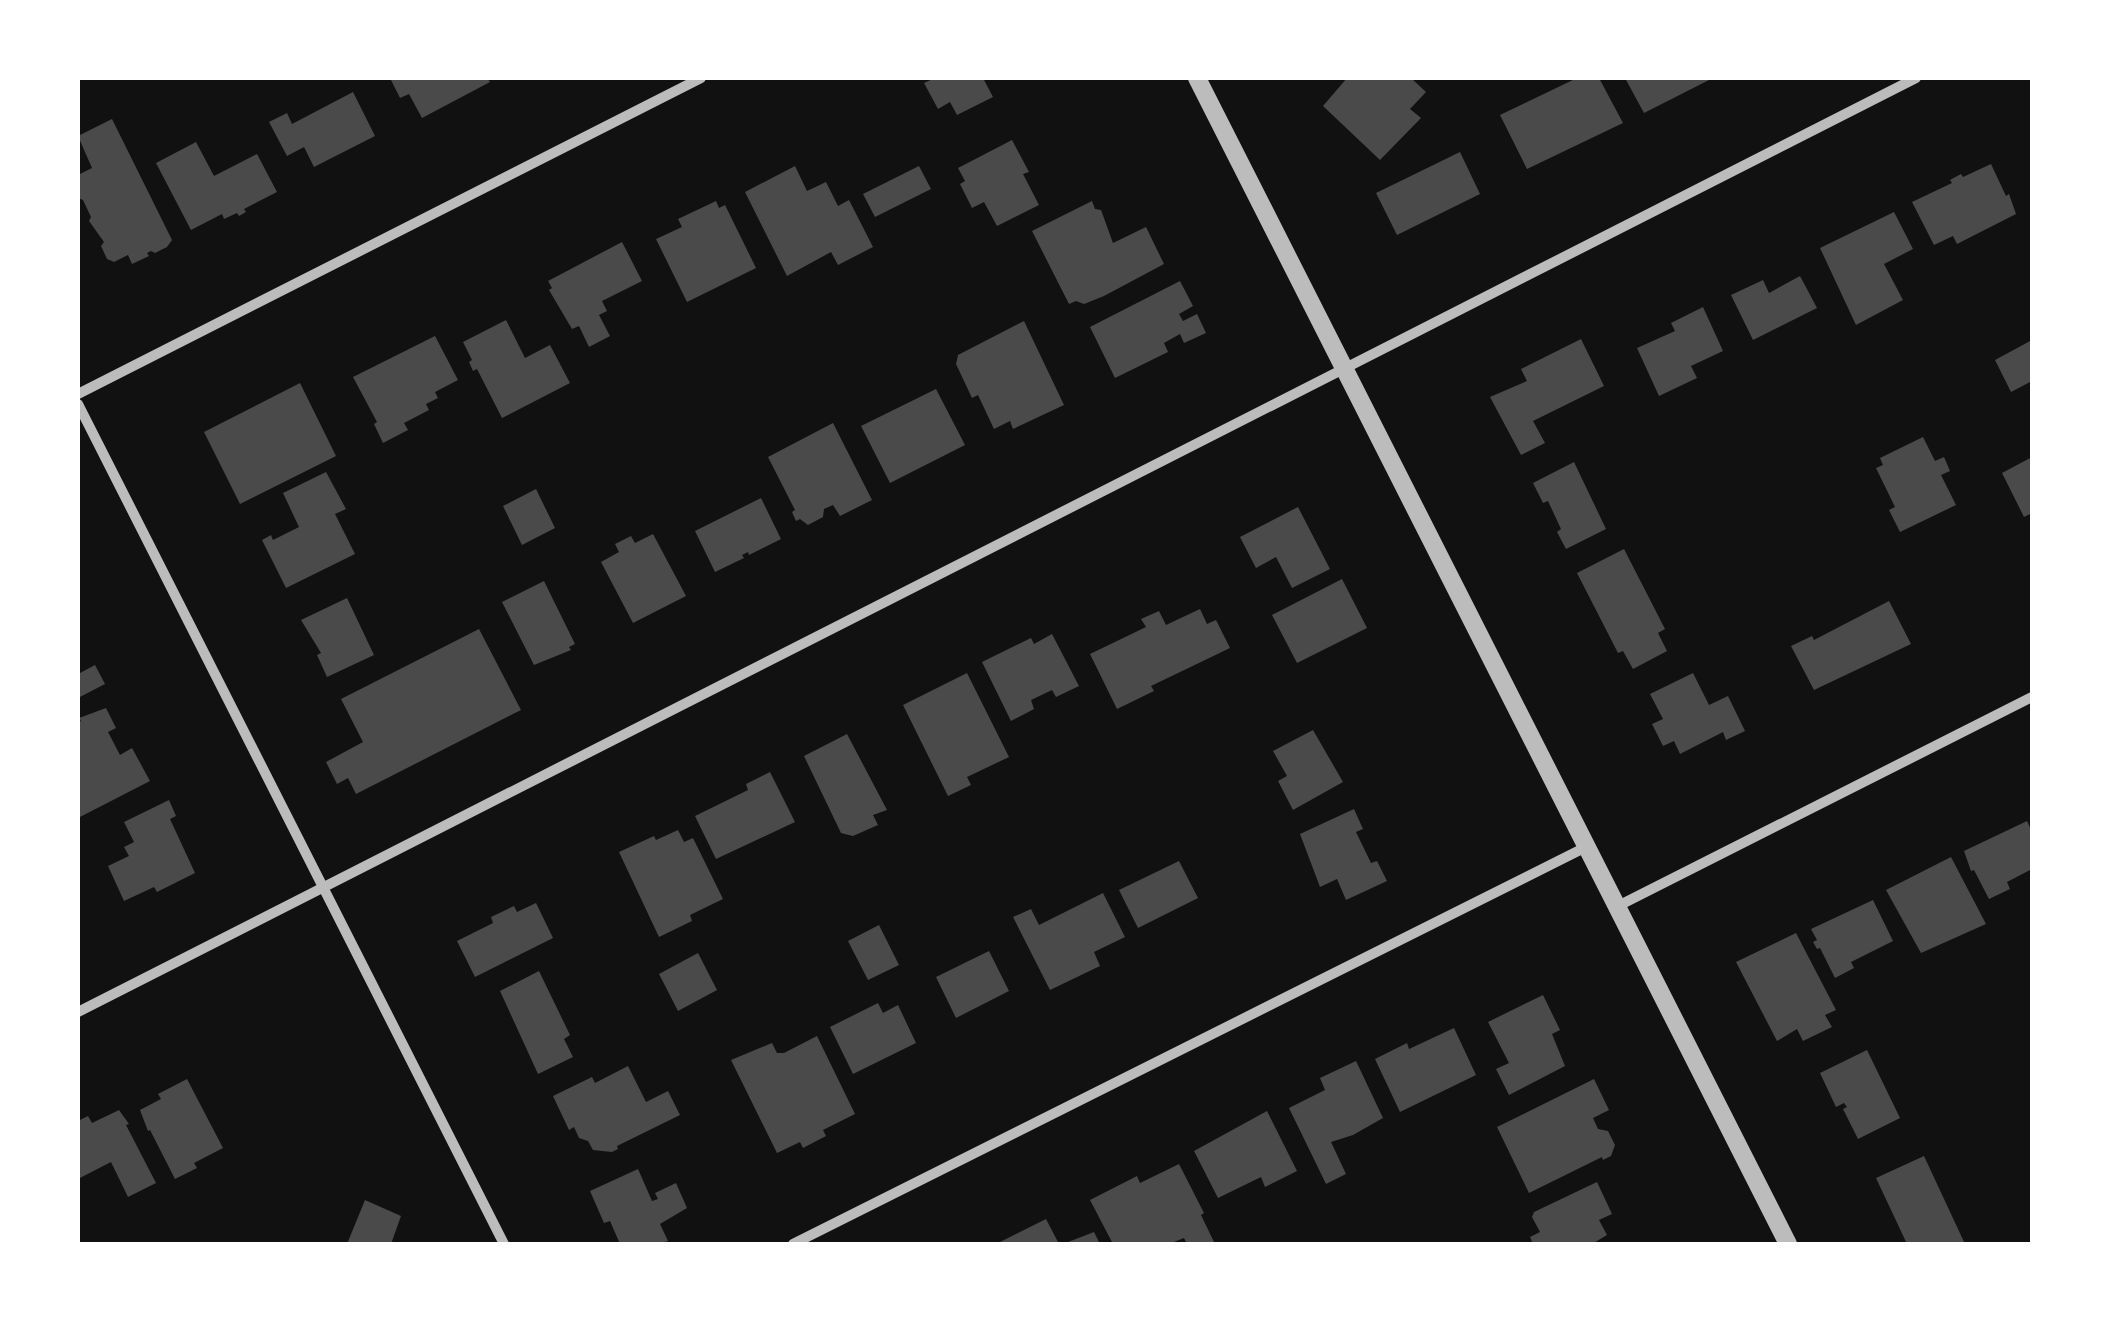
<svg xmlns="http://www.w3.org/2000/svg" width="2110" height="1322" viewBox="0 0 2110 1322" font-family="Lato,sans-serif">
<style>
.building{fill:#4a4a4a}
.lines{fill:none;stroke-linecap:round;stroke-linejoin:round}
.minor{stroke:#bcbcbc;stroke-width:10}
.tertiary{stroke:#bcbcbc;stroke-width:18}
</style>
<rect width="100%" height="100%" fill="#111"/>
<!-- building -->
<g class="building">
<polygon points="390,78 487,78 490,82 422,118 409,94 400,98"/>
<polygon points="935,78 983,78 993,97 957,115 950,102 938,109 924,83"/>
<polygon points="1347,78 1411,78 1426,92 1410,109 1421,118 1380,160 1323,106"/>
<polygon points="1577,78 1599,78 1623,123 1527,169 1500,115"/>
<polygon points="1625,78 1713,78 1644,113"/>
<polygon points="353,92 375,136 314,167 304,147 287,156 269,122 287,113 292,124"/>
<polygon points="112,119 172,240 167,247 155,253 151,251 147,253 149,256 132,264 128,255 114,262 107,259 101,246 104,242 89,221 91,217 83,200 78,198 78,175 92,168 78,136"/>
<polygon points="1012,140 1029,172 1023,174 1039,205 997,226 984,202 972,208 960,184 965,181 958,168"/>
<polygon points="196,142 214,176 257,154 277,192 244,209 246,212 239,216 237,213 224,219 222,214 191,230 156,163"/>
<polygon points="1460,152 1480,194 1397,235 1376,193"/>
<polygon points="1991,164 2006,196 2009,194 2016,214 1957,244 1953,236 1934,245 1912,202 1952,183 1950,180 1961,174 1963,177"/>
<polygon points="795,166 807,191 826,182 838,206 849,200 873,247 838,265 831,252 787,276 745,192"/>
<polygon points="919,166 931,189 875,217 863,194"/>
<polygon points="716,201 719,208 725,205 756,268 687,302 656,239 682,227 678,219"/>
<polygon points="1092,201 1095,209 1101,210 1113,243 1146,227 1164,264 1104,296 1084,304 1076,301 1069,304 1032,231"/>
<polygon points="1894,212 1913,249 1884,264 1903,300 1856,325 1820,248"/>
<polygon points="622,242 642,281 602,301 607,311 599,315 610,336 589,347 579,326 572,329 549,290 552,288 548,281"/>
<polygon points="1800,276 1817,308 1753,340 1731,295 1763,280 1769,293"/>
<polygon points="1180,281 1193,306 1179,314 1183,321 1197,314 1206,333 1184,343 1180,334 1164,343 1168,352 1115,378 1090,327"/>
<polygon points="1703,307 1723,351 1691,366 1697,378 1659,396 1637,348 1675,331 1671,323"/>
<polygon points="506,320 525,358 550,345 570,383 502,418 477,369 473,371 469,362 472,360 463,342"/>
<polygon points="1024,321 1064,405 1013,429 1010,421 994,429 978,395 972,398 956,364 958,355"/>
<polygon points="435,336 458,380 435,392 438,398 426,404 429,410 404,423 408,430 383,443 374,424 377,422 353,377"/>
<polygon points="1581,339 1604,386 1533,421 1545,443 1521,455 1490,397 1527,381 1521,369"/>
<polygon points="2032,340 2032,381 2011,392 1995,360"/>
<polygon points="300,383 336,456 240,504 204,432"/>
<polygon points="936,389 965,445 890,483 861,426"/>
<polygon points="833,423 872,500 840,516 833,505 824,509 823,517 808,525 800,519 796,521 792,512 795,510 768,457"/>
<polygon points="1923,437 1935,461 1944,457 1950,471 1941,475 1956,505 1900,532 1889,510 1895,507 1876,468 1883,465 1880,458"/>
<polygon points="2032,457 2032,513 2024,517 2002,473"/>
<polygon points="1574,462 1606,529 1566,549 1557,532 1561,529 1548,501 1543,503 1533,483"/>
<polygon points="326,472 346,509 335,514 355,554 286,588 262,540 271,535 273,540 299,527 283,493"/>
<polygon points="536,489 555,528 522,545 503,506"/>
<polygon points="761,498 781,539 749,555 748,552 742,555 744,558 715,572 695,531"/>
<polygon points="1298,507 1330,569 1292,588 1276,557 1256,568 1240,537"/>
<polygon points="653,534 686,596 633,623 601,562 619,552 615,544 631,536 635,543"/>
<polygon points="1624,549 1665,629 1658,633 1667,651 1633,669 1623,651 1618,653 1577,573"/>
<polygon points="1342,579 1367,628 1297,663 1272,615"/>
<polygon points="544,581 575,644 569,647 571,650 534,665 502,602"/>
<polygon points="347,598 374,655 327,677 317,655 321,653 301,620"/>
<polygon points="1889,601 1911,644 1814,690 1791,646 1812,636 1814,640"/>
<polygon points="1200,609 1207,624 1216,620 1230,648 1151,686 1154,691 1117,709 1090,654 1146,627 1141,619 1159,611 1166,625"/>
<polygon points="479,629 521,710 356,794 348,778 337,784 326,762 363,742 341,699"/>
<polygon points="1052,634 1079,686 1056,697 1052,690 1031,700 1034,709 1011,721 982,662 1031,638 1034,644"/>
<polygon points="95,665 105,684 78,698 78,667 80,673"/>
<polygon points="967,673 1009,757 967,777 971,785 948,796 903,705"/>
<polygon points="1693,673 1709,705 1728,696 1745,731 1726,740 1723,732 1680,754 1674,741 1663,746 1652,724 1663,719 1650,694"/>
<polygon points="106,708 116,728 108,732 120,755 132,748 150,781 78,818 78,723 81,721 79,718"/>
<polygon points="1313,730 1343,782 1293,810 1278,781 1287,776 1273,751"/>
<polygon points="847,734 887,810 873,815 878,825 853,836 841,833 804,756"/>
<polygon points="770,772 795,822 716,859 695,816 748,790 746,784"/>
<polygon points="169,800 176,816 170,819 195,873 157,892 154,887 124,901 108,866 129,856 124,847 134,842 124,822"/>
<polygon points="1354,809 1363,829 1356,832 1371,863 1377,861 1387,881 1346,900 1337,879 1320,887 1300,834"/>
<polygon points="2027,821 2032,832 2032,869 2007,882 2010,889 1989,899 1974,870 1971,871 1964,851"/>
<polygon points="678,830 684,842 693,838 723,899 690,915 692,921 659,937 619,852 654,836 656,840"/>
<polygon points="1951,857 1986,924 1921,953 1886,890"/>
<polygon points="1179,861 1198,898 1138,928 1119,890"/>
<polygon points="1103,893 1125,937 1094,952 1100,966 1050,990 1013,917 1031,909 1039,925"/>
<polygon points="1873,900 1893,941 1851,962 1854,968 1835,978 1820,948 1817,949 1813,942 1817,940 1811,929"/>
<polygon points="536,903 553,938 475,977 457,941 493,923 491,917 514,906 517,912"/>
<polygon points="879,925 899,965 868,980 848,941"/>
<polygon points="1796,933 1836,1010 1825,1015 1832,1027 1803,1041 1797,1029 1777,1041 1736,962"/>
<polygon points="989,951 1009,991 956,1018 936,977"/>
<polygon points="698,953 717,990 678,1011 659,974"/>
<polygon points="539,971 570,1035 564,1039 573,1057 538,1074 500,991"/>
<polygon points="1543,995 1560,1030 1552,1034 1565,1066 1509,1095 1496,1069 1509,1063 1488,1022"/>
<polygon points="878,1003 883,1013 898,1005 916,1043 853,1074 830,1027"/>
<polygon points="1454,1028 1476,1075 1400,1112 1375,1059 1407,1043 1409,1049"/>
<polygon points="817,1036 855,1114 823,1130 826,1136 803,1148 800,1142 777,1153 731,1060 772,1043 777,1053 784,1053"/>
<polygon points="1867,1050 1900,1118 1858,1139 1843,1109 1847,1107 1844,1103 1836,1107 1820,1073"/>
<polygon points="1356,1061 1383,1118 1353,1135 1331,1142 1346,1174 1326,1184 1289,1108 1325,1090 1320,1078"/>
<polygon points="628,1066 646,1102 668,1091 680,1115 617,1146 618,1149 612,1152 593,1150 588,1141 579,1138 574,1127 569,1130 553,1096 592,1077 595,1083"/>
<polygon points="187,1079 223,1148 194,1163 197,1168 175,1179 150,1130 148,1131 140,1110 161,1099 158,1094"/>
<polygon points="1594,1079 1609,1110 1593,1118 1598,1129 1608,1131 1615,1145 1611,1156 1603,1160 1602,1157 1529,1193 1497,1127"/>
<polygon points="119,1110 129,1124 126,1125 156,1183 128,1197 111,1162 78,1179 78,1121 88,1116 92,1123"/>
<polygon points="1267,1111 1297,1171 1265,1187 1261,1177 1218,1198 1194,1151"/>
<polygon points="1924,1156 1965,1244 1907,1244 1876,1178"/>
<polygon points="1179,1164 1204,1213 1201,1215 1214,1242 1187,1244 1184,1238 1169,1244 1113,1244 1090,1200 1137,1176 1140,1183"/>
<polygon points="638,1169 652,1201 658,1199 655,1193 676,1183 687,1208 660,1224 668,1241 659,1244 620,1244 610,1221 604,1223 590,1191"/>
<polygon points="1597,1182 1612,1214 1599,1220 1607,1235 1592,1244 1533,1244 1530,1237 1540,1232 1532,1217 1534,1212"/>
<polygon points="365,1200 401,1216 391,1244 347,1244"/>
<polygon points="1046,1219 1059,1244 1002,1244 1000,1242"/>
<polygon points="1094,1232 1100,1244 1063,1244"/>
</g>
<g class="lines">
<!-- minor -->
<g class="minor">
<polyline points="78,394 701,78"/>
<polyline points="78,404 504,1244"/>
<polyline points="1618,906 2032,697"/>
<polyline points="78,1012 1916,78"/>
<polyline points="793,1244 1586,847"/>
</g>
<!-- tertiary -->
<polyline class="tertiary" points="1197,78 1788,1244"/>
</g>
<!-- border -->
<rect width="2110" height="1322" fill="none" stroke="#ffffff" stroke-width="160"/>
</svg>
